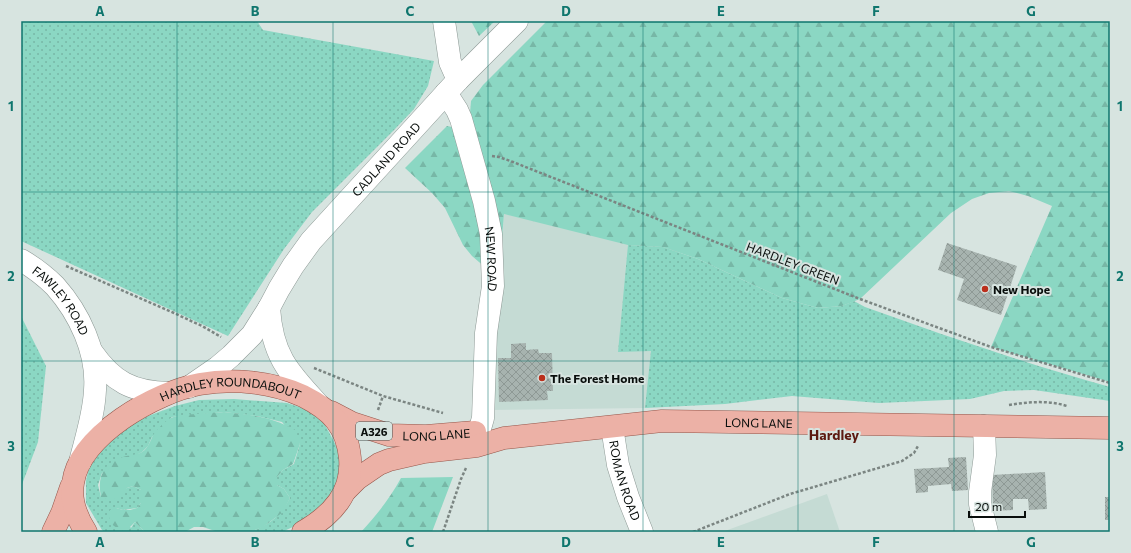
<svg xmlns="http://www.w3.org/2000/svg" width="1131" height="553" viewBox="0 0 1131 553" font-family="Commissioner,sans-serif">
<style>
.built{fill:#c5dbd4}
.grass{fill:url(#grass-dots)}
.forest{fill:url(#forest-firs)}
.building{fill:url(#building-cross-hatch)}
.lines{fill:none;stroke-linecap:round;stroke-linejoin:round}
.minor-casing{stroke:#8d9995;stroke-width:23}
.major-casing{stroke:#95564a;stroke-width:23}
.path{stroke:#7b8582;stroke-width:2.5;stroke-dasharray:3 2;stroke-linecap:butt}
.minor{stroke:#fff;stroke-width:22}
.major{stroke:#ecb1a6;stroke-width:22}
.grid{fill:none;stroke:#0f766e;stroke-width:1;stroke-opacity:0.55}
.poi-dot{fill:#bb2f1c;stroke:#d7e4e0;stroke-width:1.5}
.labels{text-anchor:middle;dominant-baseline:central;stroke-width:4;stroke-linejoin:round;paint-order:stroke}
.shield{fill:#d7e4e0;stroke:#474e4c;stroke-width:1}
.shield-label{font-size:11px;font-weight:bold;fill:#090e0c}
.street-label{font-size:12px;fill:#090e0c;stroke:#d7e4e0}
.poi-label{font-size:12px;font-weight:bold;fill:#090e0c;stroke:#d7e4e0;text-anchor:start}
.quarter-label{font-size:14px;font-weight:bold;fill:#5c1910;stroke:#d7e4e0}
.neatline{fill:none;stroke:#0f766e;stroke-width:1.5}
.grid-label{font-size:13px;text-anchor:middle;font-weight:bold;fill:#0f766e}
</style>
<defs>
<pattern id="grass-dots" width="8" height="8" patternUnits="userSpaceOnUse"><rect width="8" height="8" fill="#8bd7c3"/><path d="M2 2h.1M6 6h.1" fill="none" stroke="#77b7a6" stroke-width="1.8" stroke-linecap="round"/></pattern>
<pattern id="forest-firs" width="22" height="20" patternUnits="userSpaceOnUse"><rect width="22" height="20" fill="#8bd7c3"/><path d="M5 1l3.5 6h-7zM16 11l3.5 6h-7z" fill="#77b7a6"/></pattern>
<pattern id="building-cross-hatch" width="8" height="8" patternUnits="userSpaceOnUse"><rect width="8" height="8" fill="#a7b3af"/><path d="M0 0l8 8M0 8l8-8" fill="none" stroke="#8e9995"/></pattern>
</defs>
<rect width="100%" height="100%" fill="#d7e4e0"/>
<!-- built -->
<g class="built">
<polygon points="504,214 677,245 645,408 489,410"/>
<polygon points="827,494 840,532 722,532"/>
</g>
<!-- grass -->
<g class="grass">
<polygon points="21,21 257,21 263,30 434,61 428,86 414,109 395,129 312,212 284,249 228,336 21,241"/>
<path d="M628,245L663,247L698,259L782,298L818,308L842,306L854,301L865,307C946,336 1027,364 1110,387V401L1034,390L1004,391L970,399L879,403L792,396L725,404L645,408L651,351L618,352Z"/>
<polygon points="21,316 46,366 38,442 21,487"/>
<path d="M234,399L287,403L311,411L323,421L341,455L339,477L330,497L319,509L299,524L282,532H249C269,525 280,517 290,498L284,489L277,485V477L283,470L294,464L300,444L282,422L257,416L224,412L172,417L152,437L148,446L142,452L102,473L98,485L101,497L133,486L141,490V503L137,508L123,510L116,508L131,528L135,522L145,532H105L102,530L86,503V481L89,467L97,452L132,422L175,406L199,400Z"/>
</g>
<!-- forest -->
<g class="forest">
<polygon points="471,21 495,21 479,36"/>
<polygon points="547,21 1110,21 1110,382 991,347 1052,206 1028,196 1009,191 989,193 972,199 951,213 860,299 842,306 818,308 782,298 698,259 663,247 628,245 504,214 499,274 493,274 472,256 463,245 445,208 432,193 405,168 447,126 452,127 470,113 471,101 483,85"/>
<path d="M224,412C251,415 271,416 295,430L300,444L293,464L283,470L277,477V485L284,489L290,498L283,512L263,527L249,532H218L203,527H194L185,532H145L135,522L127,530L121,531L110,523L109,516L110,510L116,508L123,510H130L137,508L141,503V490L133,486L127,488C120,498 113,503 101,497C97,477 103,463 123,457C129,455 137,455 142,452C149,448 151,438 155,432C160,427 165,421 171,418C179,414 213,413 224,412Z"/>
<path d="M453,477L432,532H361C377,515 390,498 401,478Z"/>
</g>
<!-- building -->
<g class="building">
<polygon points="947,243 1017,266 1001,315 957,300 964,279 938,270"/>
<polygon points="526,343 526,350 538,349 539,353 552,353 553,391 547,391 548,400 499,402 498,358 511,358 511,344"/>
<polygon points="966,457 968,490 952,491 951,484 928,486 928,492 916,493 914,469 949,467 948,458"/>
<polygon points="1045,472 1047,509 1029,510 1028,499 1013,499 1013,510 993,511 992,475"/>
<rect x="1105" y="497" width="5" height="23"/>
</g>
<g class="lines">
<!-- minor casing -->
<g class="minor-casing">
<g id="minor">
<polyline points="444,21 450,62 458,80"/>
<path id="s1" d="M446,93L457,110L461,119L484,201L491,234L493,286L486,333L483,418L479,432"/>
<path id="s2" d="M21,260C33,267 45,276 55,286C79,313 98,352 95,390C94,414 86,438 80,462"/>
<path d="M269,308C272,354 287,371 317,403"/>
<path d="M92,352C113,382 132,392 169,393"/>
<path id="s3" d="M189,387L218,367L231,356L252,335L269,308L279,289L293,266L311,241L458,80L517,21"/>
<polyline points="984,426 985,455 980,492 980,504 987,532"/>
<path id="s4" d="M612,427L618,465L628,497L642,532"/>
</g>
</g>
<!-- major casing -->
<g class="major-casing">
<g id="major">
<path id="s5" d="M331,412L352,423L389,435L426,436L475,432"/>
<path id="s6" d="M346,490L357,479L379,464L389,460L424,452L477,446L504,438L662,421L1110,428"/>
<polyline points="53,532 62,513 71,487"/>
<path id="s7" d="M86,532C77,518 70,500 73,483C79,435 156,392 200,384C234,378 272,382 303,396C331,410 347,426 350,458C353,493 332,515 303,532"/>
</g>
</g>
<!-- path -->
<g class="path">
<polyline points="492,156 499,157 513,162 860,299 991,347 1110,383"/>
<polyline points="66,266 174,313 202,326 221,337"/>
<polyline points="314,368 383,396 443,413"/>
<path d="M1009,405C1028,402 1048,400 1067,406"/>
<polyline points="378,410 383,396"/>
<polyline points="443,532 461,479 466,468"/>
<polyline points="693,532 790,494 902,461 914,453 918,446"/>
</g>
<!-- minor -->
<use href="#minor" class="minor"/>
<!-- major -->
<use href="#major" class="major"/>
</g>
<!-- grid -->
<path class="grid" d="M177,21V532M333,21V532M488,21V532M643,21V532M798,21V532M954,21V532M21,192H1110M21,361H1110"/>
<!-- markers -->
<g class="poi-dot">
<circle cx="985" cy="289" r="4"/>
<circle cx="542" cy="378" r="4"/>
</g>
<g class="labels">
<!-- shield labels -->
<rect class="shield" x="356" y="422" width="36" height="18" rx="3"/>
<g class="shield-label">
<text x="374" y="431">A326</text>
</g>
<!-- street labels -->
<g class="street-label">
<text stroke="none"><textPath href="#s3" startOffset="304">CADLAND ROAD</textPath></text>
<text stroke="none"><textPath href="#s1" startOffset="174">NEW ROAD</textPath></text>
<text transform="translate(793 263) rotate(21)">HARDLEY GREEN</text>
<text stroke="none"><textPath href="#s2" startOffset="58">FAWLEY ROAD</textPath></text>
<text stroke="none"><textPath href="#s7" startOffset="251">HARDLEY ROUNDABOUT</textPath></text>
<text stroke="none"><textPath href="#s6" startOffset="426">LONG LANE</textPath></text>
<text stroke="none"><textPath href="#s5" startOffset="110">LONG LANE</textPath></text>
<text stroke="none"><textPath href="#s4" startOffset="55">ROMAN ROAD</textPath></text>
</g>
<!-- poi labels -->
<g class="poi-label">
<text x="993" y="289">New Hope</text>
<text x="550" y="378">The Forest Home</text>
</g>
<!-- quarter labels -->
<g class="quarter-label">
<text x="834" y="434">Hardley</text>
</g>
</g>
<!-- border -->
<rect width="1131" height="553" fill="none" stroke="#d7e4e0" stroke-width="44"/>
<!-- scale -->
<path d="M969 511v6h56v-6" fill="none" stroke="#090e0c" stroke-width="2"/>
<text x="975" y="511" font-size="12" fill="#090e0c" stroke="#d7e4e0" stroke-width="3" paint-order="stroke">20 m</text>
<rect x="22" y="22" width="1087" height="509" class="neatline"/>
<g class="grid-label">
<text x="100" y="16">A</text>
<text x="255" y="16">B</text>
<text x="410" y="16">C</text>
<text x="566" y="16">D</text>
<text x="721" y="16">E</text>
<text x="876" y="16">F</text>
<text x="1031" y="16">G</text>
<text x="11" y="111">1</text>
<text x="1120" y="111">1</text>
<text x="11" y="281">2</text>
<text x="1120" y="281">2</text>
<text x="11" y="451">3</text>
<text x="1120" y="451">3</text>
<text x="100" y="547">A</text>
<text x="255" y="547">B</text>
<text x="410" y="547">C</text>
<text x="566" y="547">D</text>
<text x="721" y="547">E</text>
<text x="876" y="547">F</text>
<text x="1031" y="547">G</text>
</g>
</svg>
